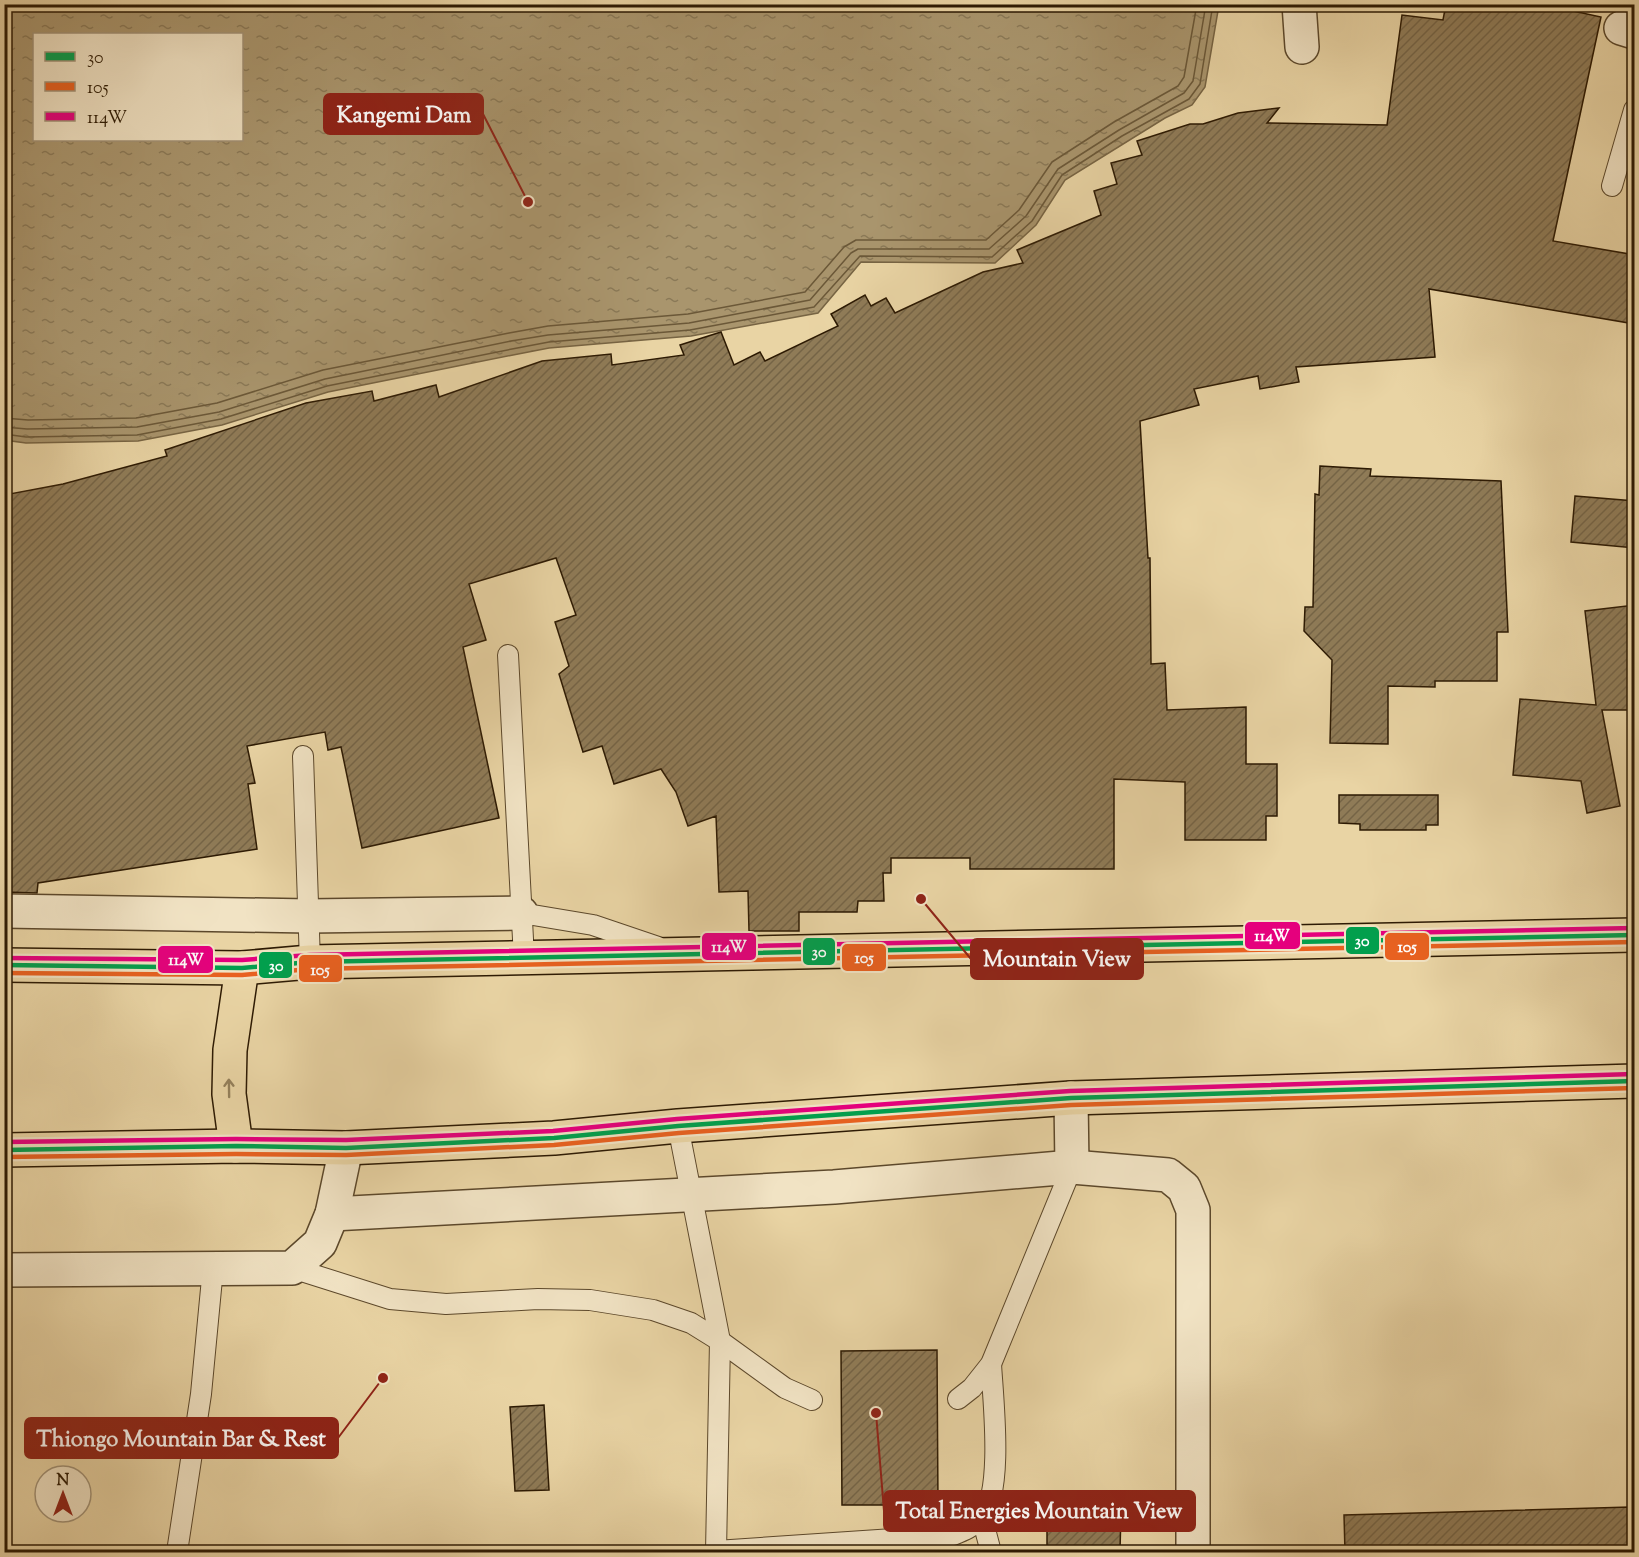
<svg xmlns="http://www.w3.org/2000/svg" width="1639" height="1557" viewBox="0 0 1639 1557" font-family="'Sorts Mill Goudy',serif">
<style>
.water{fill:url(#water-ripples);stroke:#776443;stroke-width:1.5;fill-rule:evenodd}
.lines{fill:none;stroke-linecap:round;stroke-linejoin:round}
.shore{stroke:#6b5838;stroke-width:1.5}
.building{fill:url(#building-hatch);stroke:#2d1a03;stroke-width:1.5}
.lane-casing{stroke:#5c482b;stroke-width:22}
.street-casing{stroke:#5c482b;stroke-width:36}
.highway-casing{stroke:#2d1a03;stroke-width:36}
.lane{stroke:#f1e3c4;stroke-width:20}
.street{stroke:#f1e3c4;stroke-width:33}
.highway{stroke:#e9d4a4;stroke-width:33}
.bus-1-casing{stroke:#f1e3c4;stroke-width:9}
.bus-2-casing{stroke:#f1e3c4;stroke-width:9}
.bus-3-casing{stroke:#f1e3c4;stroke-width:9}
.bus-1{stroke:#029f4d;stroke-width:4.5}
.bus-2{stroke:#e86120;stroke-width:4.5}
.bus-3{stroke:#e5007d;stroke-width:4.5}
.oneway{stroke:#94805c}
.leader{fill:none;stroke:#8f2418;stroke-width:2}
.callout-dot{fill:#8f2418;stroke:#f1e3c4;stroke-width:2}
.callout{fill:#8f2418;stroke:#8f2418;stroke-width:2}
.callout-label{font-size:22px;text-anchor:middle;font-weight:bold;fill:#fff}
.line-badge{stroke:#f1e3c4;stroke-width:2}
.badge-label{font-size:16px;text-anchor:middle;font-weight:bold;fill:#fff}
</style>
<defs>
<pattern id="water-ripples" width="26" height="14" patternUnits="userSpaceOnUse" patternTransform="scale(1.5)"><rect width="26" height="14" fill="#a9956d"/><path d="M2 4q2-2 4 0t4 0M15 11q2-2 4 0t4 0" fill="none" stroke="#8a7957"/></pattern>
<pattern id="building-hatch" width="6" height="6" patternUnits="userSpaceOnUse" patternTransform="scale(1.5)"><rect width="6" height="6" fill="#8f7b57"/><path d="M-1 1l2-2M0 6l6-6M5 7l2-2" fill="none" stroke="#756446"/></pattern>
</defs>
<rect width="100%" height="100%" fill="#e9d4a4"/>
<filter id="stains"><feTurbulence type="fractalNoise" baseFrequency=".00333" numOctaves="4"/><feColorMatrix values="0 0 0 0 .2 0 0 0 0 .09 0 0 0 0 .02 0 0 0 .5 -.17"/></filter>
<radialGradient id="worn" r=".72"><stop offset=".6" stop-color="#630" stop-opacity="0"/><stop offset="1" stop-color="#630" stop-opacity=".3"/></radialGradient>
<!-- water -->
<path class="water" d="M4,5L5,4L1219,5L1205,87L1192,105L1165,118L1065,180L1036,225L995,263L861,262L818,313L691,336L549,348L513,355L328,392L222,425L138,441L26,443L4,440ZM34,34H242V140H34Z"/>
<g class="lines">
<!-- shore -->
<g class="shore">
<polyline points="4,418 28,420 136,418 217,403 323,370 509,333 548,326 688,314 805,292 844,247 856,240 986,240 1019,210 1052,162 1114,122 1178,86 1184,77 1197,4"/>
<polyline points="4,427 27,429 137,427 219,412 325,379 511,341 548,335 689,323 810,300 851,253 858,249 989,249 1026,216 1058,169 1119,130 1184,93 1193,81 1206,4"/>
<polyline points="4,434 26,437 137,435 221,419 327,386 512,349 549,342 690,330 814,307 860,256 992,257 1032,221 1062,175 1122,136 1189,99 1200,84 1213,4"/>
</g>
</g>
<!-- building -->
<g class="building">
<polygon points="1446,4 1541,4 1601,17 1553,241 1635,255 1635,324 1429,289 1435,357 1296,367 1299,382 1260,389 1258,376 1194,389 1199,405 1140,421 1148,558 1150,558 1151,664 1165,663 1167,710 1246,707 1246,764 1277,764 1277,816 1266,816 1266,840 1185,840 1185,782 1114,779 1114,869 970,869 970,858 891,858 891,873 883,873 884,901 858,901 857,912 799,912 799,931 749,931 748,891 719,892 716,816 688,826 676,792 661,769 614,784 602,746 583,752 559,674 569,666 555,622 576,615 556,558 469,584 486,640 463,647 499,818 362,848 341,747 328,750 325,732 247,746 255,783 248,784 257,849 38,883 37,893 4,892 4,495 63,484 167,456 165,450 306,403 372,391 374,401 436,385 439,397 542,361 611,354 612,365 684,355 680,345 721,332 734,365 760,352 765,361 838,326 831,314 865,295 871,306 886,298 895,313 983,272 1023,263 1017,250 1101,215 1094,191 1117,184 1111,163 1142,155 1137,141 1190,124 1203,124 1238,113 1279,108 1267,123 1387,125 1402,15 1443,20"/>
<polygon points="1320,466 1371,469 1370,476 1501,481 1508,632 1497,632 1497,681 1435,681 1435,687 1388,686 1388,744 1330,743 1332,660 1304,631 1305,607 1313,607 1315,494 1319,495"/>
<polygon points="1575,496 1635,501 1635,548 1571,542"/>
<polygon points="1635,605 1635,710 1602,710 1620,806 1587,813 1581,781 1513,775 1520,699 1596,705 1585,611"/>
<polygon points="1339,795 1438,795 1438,825 1426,825 1426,830 1360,830 1360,824 1339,823"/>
<polygon points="937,1350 938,1505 842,1505 841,1351"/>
<polygon points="544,1405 549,1490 515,1491 510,1407"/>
<polygon points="1630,1507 1631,1552 1345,1552 1344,1515"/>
<polygon points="1047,1513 1121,1513 1120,1550 1047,1549"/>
</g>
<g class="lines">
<!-- lane casing -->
<g class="lane-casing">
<g id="lane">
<polyline points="1612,186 1634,110"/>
<polyline points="508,655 524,958"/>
<polyline points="303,756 310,962"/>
<polyline points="521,913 593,925 658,947"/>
<polyline points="678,1126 720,1341 716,1552"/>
<polyline points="292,1268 390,1299 446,1304 538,1299 590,1300 653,1310 691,1323 720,1341 785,1388 812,1400"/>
<polyline points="958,1399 972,1388 991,1364 1072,1167"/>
<polyline points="982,1518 991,1552"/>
<path d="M716,1551L953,1535C963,1531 973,1527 981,1519C1004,1493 993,1399 991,1364"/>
<polyline points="177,1552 201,1394 213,1268"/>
</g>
</g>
<!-- street casing -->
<g class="street-casing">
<g id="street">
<polyline points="1299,4 1302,47"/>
<polyline points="1621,28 1634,32"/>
<polyline points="4,911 309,916 521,913"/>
<polyline points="1071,1098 1072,1167"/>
<polyline points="332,1214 834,1187 1072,1167 1168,1175 1184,1188 1193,1210 1193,1552"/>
<polyline points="4,1270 292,1268 320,1243 332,1214 346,1148"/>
</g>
</g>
<!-- highway casing -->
<g class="highway-casing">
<g id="highway">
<polyline points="4,965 242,968 310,962 1634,935"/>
<polyline points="236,1146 229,1094 230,1050 242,968"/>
<polyline points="4,1150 236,1146 346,1148 554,1138 678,1126 1071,1098 1634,1081"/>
</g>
</g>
<!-- lane -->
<use href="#lane" class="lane"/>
<!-- street -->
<use href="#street" class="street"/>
<!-- highway -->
<use href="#highway" class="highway"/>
<!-- bus-1 casing -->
<g class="bus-1-casing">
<g id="bus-1">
<polyline points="4,965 242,968 310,962 1634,935"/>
<polyline points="4,1150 236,1146 346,1148 554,1138 678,1126 1071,1098 1634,1081"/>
</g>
</g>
<!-- bus-2 casing -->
<g class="bus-2-casing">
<g id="bus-2">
<polyline points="4,973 242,975 310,969 1634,942"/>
<polyline points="4,1157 236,1154 346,1155 554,1145 679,1133 1071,1105 1634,1088"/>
</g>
</g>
<!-- bus-3 casing -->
<g class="bus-3-casing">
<g id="bus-3">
<polyline points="4,958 242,960 310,955 1634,928"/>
<polyline points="4,1142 236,1139 346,1140 553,1131 677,1119 1070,1091 1634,1074"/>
</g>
</g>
<!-- bus-1 -->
<use href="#bus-1" class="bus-1"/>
<!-- bus-2 -->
<use href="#bus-2" class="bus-2"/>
<!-- bus-3 -->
<use href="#bus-3" class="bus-3"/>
</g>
<!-- one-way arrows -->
<defs><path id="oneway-shaft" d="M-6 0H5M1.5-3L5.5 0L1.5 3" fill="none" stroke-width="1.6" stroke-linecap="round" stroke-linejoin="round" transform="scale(1.5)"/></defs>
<use class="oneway" href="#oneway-shaft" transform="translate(229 1088) rotate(-91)"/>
<!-- callouts -->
<path class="leader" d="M528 202L483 114M921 899L971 959M383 1378L338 1438M876 1413L884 1511"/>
<g class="callout-dot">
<circle cx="528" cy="202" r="6"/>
<circle cx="921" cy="899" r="6"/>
<circle cx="383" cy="1378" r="6"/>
<circle cx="876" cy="1413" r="6"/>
</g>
<g class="callout">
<rect x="324" y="94" width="159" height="40" rx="6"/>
<rect x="971" y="939" width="172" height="40" rx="6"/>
<rect x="25" y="1418" width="313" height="40" rx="6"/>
<rect x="884" y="1491" width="311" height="40" rx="6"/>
</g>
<g class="callout-label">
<text x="404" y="122">Kangemi Dam</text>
<text x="1057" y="966">Mountain View</text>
<text x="181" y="1446">Thiongo Mountain Bar &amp; Rest</text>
<text x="1039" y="1518">Total Energies Mountain View</text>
</g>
<g class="line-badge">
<rect x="1244" y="921" width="57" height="29" rx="6" fill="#e5007d"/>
<rect x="1345" y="926" width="35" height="29" rx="6" fill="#029f4d"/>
<rect x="701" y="932" width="56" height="29" rx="6" fill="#e5007d"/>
<rect x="1384" y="932" width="46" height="29" rx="6" fill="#e86120"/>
<rect x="802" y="937" width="34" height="29" rx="6" fill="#029f4d"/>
<rect x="841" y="943" width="46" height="29" rx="6" fill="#e86120"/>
<rect x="157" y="945" width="57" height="29" rx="6" fill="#e5007d"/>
<rect x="258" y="951" width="35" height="28" rx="6" fill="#029f4d"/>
<rect x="298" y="954" width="45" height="29" rx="6" fill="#e86120"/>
</g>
<g class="badge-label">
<text x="1272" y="941">114W</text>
<text x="1362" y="946">30</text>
<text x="729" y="952">114W</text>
<text x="1407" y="952">105</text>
<text x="819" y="957">30</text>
<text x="864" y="963">105</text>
<text x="186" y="965">114W</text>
<text x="276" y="971">30</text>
<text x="320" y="975">105</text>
</g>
<!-- margin -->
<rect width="1639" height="1557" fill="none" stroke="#e9d4a4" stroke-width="24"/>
<rect x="6" y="6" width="1627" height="1545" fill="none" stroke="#2d1a03" stroke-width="3"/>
<rect x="12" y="12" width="1615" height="1533" fill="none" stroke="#2d1a03" stroke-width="1.5"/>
<!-- legend -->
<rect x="33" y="33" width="210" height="108" fill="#f1e3c4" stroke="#a39377" stroke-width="1.5"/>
<rect x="45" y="52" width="30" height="9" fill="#029f4d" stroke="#a39377" stroke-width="1.5"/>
<text x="87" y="63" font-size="18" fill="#2d1a03">30</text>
<rect x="45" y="82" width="30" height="9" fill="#e86120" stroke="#a39377" stroke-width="1.5"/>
<text x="87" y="93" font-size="18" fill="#2d1a03">105</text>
<rect x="45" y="112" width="30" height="9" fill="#e5007d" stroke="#a39377" stroke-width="1.5"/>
<text x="87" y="123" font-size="18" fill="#2d1a03">114W</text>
<!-- north arrow -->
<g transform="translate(63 1494)"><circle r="28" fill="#f1e3c4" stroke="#a39377" stroke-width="1.5"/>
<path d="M0-4.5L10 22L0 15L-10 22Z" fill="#8f2418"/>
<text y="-9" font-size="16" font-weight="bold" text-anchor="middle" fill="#2d1a03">N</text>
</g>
<rect width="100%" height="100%" filter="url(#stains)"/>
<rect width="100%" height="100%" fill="url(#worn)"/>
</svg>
